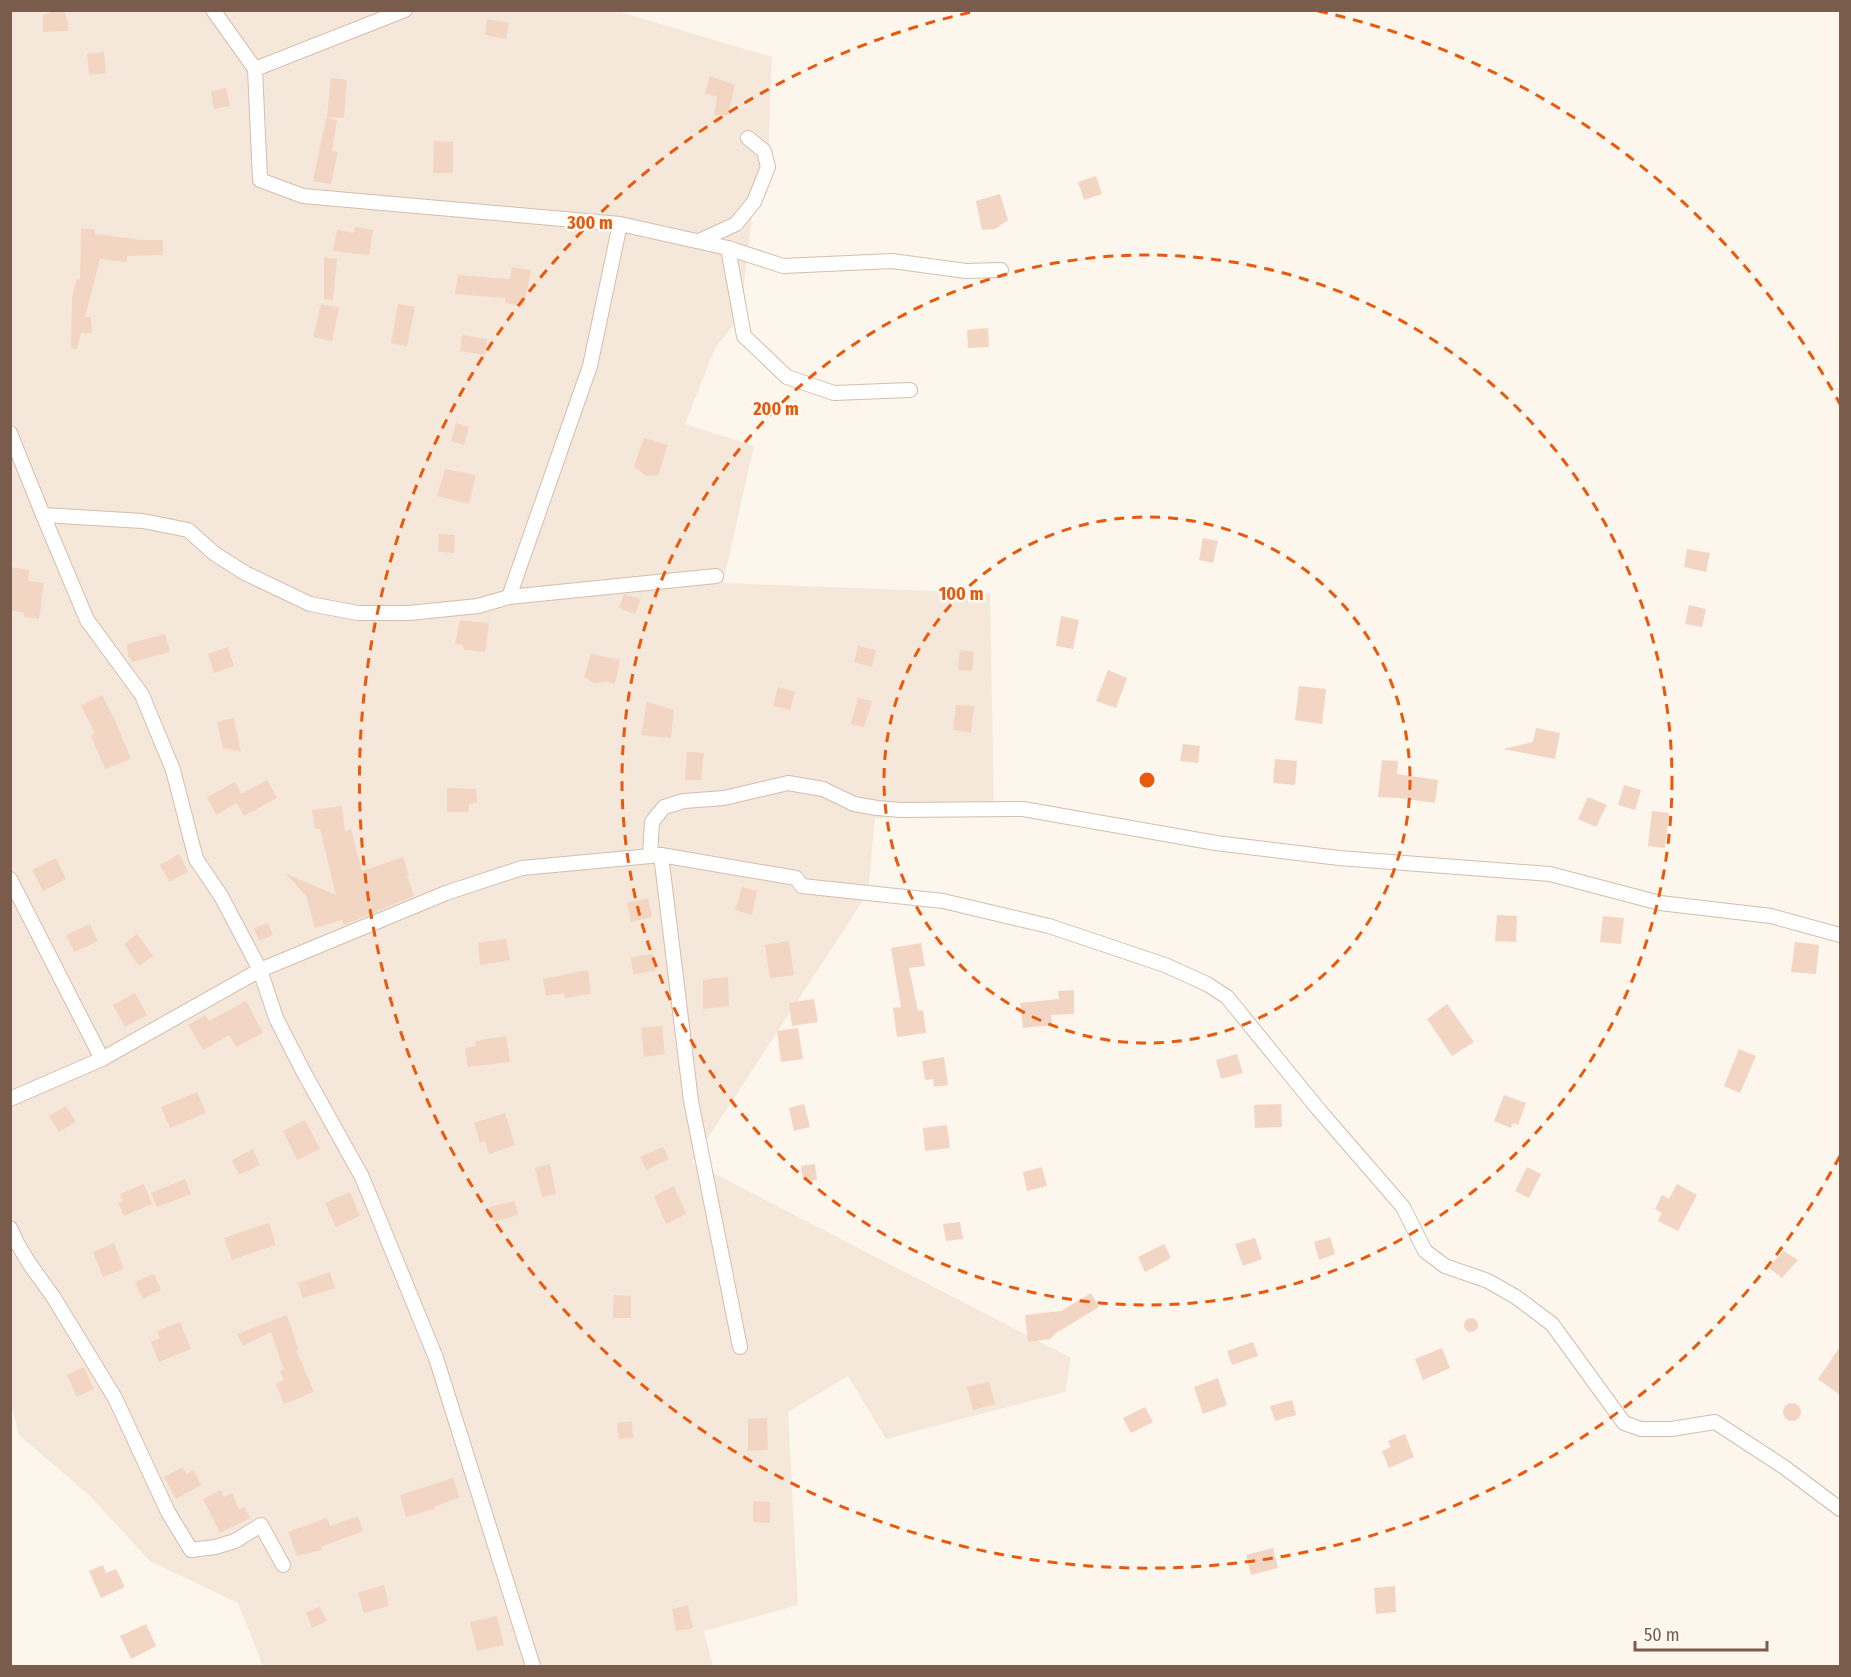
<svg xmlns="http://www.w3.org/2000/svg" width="1851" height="1677" viewBox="0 0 1851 1677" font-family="'Fira Sans Condensed',sans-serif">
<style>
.residential{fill:#f5e8da}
.building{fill:#f3d5c3}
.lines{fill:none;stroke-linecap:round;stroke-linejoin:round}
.minor-casing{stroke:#d1beb0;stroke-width:16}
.minor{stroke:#fff;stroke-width:14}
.ring{fill:none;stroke:#e8590c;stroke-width:3;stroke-dasharray:10 8}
.centre{fill:#e8590c;stroke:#fffaf3;stroke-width:3}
.ring-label{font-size:18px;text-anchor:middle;font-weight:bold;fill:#e8590c;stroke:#fffaf3;stroke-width:5;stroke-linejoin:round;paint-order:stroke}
</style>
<rect width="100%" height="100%" fill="#fdf6ec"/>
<!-- residential -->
<polygon class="residential" points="10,11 617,11 772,57 767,185 753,209 740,317 715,348 685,424 754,446 723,583 990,593 994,816 875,818 868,893 692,1162 1071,1358 1065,1392 886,1439 848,1376 788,1412 798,1605 704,1631 713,1666 263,1666 238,1603 150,1561 89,1495 19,1435 10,1401"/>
<!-- building -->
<g class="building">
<polygon points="57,10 64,10 68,22 68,31 43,32 43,15"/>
<polygon points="487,19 509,23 506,39 485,35"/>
<polygon points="104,52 106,73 89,75 87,54"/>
<polygon points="710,76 735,85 728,115 714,115 717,96 705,94"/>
<polygon points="331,78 347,80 344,118 327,117"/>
<polygon points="226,88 230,106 214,109 211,91"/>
<polygon points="326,118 337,120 332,151 338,152 331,184 313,181"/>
<polygon points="434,141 453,142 453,173 433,173"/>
<polygon points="1096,176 1102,194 1084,200 1078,182"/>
<polygon points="1000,194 1008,220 995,229 982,230 976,201"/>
<polygon points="355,227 373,230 369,255 333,251 337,230 354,233"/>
<polygon points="81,229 95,229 95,234 143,240 163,240 163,255 127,256 126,262 100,259 85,317 91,317 92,333 81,333 77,349 71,348 72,297 77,279 80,280"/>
<polygon points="324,257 337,259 333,300 324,299"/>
<polygon points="512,267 531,270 524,306 505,303 506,298 455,294 458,275 510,279"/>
<polygon points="321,304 339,308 332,341 313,337"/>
<polygon points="398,304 415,307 407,346 391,343"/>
<polygon points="988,328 989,347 968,348 967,330"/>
<polygon points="462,335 487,339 485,355 460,351"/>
<polygon points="456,423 469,427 464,445 451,441"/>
<polygon points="644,438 668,445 658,475 646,476 634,466"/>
<polygon points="445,469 476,475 469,504 437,496"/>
<polygon points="439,534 455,535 454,553 438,552"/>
<polygon points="1203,538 1218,541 1213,563 1199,560"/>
<polygon points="1687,549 1710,553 1706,572 1684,567"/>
<polygon points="10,567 29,570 28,581 44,583 39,619 24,617 24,613 10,610"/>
<polygon points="624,594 641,599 635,614 619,608"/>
<polygon points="1689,605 1706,609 1702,627 1685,624"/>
<polygon points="1061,616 1079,620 1073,649 1056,646"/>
<polygon points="460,620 489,623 485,652 464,650 463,645 455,644"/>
<polygon points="165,634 170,652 132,662 130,657 128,658 127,644"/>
<polygon points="858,646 876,650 872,667 854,662"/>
<polygon points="228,647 234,666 214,673 208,654"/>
<polygon points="960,650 974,652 972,671 958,670"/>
<polygon points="591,654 620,660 615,684 607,682 594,683 584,677"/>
<polygon points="1108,670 1127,678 1116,708 1096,701"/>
<polygon points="1299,686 1326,689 1322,724 1295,720"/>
<polygon points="778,687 795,692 790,710 773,706"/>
<polygon points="102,695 114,718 131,759 105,769 91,736 95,734 81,705"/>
<polygon points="858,698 872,701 864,727 851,724"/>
<polygon points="647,702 674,710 671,738 641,735"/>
<polygon points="956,705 974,706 971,733 953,730"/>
<polygon points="234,718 241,752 223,748 217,722"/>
<polygon points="1536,728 1560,733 1555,759 1503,749 1533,742"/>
<polygon points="1183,744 1200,746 1198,763 1180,761"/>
<polygon points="687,752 704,753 701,780 685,780"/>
<polygon points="1275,759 1297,761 1295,785 1273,783"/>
<polygon points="1382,760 1398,761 1397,774 1438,780 1435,803 1399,798 1378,797"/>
<polygon points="267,780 277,798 244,816 237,803 216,815 207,797 235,782 241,794"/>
<polygon points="1624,785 1641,790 1635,810 1618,805"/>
<polygon points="447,788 476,789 477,803 469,804 468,812 447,812"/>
<polygon points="1588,797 1607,805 1596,827 1578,819"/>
<polygon points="342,806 345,831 351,829 362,871 403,857 409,876 407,876 414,896 344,925 342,920 315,928 306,896 285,873 336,895 320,829 315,829 312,810"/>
<polygon points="1652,811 1669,813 1665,848 1648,846"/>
<polygon points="179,854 188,872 169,882 160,865"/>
<polygon points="56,858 66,879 43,891 32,870"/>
<polygon points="742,887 757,891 752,915 735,910"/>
<polygon points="648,898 652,917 631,922 627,903"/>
<polygon points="1497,915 1517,916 1516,942 1495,941"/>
<polygon points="1603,916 1624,918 1621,944 1600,942"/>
<polygon points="268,923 273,935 259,941 254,928"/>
<polygon points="90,924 98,941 74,952 66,935"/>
<polygon points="137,934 153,956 139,966 124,944"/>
<polygon points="506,939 510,960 480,965 478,943"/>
<polygon points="789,941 794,975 770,978 765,945"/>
<polygon points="1795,942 1819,945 1816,974 1791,972"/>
<polygon points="921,943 925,966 909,968 918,1011 923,1010 926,1033 897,1037 893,1008 901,1007 891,948"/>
<polygon points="653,954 655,971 633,974 631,957"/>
<polygon points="588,970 591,994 565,998 564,993 546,996 543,979"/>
<polygon points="728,977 729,1006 703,1009 703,980"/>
<polygon points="1074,990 1074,1014 1051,1015 1052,1025 1023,1028 1020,1003 1059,999 1058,991"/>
<polygon points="135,993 147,1015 125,1027 113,1005"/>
<polygon points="814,999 818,1022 792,1026 789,1003"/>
<polygon points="246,1001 263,1033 236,1047 229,1035 203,1050 188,1025 205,1015 209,1021"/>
<polygon points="1447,1004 1474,1042 1452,1056 1427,1019"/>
<polygon points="662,1026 665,1054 644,1057 641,1028"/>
<polygon points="798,1028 803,1059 781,1062 777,1031"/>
<polygon points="506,1036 510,1062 468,1067 465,1048 476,1046 475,1041"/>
<polygon points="1739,1049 1756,1056 1740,1093 1724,1086"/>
<polygon points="1237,1054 1243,1073 1221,1079 1216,1060"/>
<polygon points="944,1057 948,1085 934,1087 933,1079 925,1080 922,1061"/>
<polygon points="197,1092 206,1113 170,1128 161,1107"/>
<polygon points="1504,1095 1526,1103 1518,1125 1513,1123 1511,1128 1494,1121"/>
<polygon points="804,1104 810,1127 794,1131 789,1108"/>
<polygon points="1281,1104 1282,1127 1255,1128 1254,1105"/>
<polygon points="66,1106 76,1122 59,1132 49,1116"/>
<polygon points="505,1113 515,1145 489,1154 485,1141 480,1143 474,1123"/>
<polygon points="305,1120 320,1149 297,1160 283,1131"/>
<polygon points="947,1125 950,1148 925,1151 923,1128"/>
<polygon points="663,1147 669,1159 646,1170 640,1157"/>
<polygon points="253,1149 260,1165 239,1175 232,1160"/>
<polygon points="550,1164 556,1194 542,1197 535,1168"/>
<polygon points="815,1164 817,1180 803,1181 801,1166"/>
<polygon points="1042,1167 1047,1186 1027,1191 1023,1172"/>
<polygon points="1527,1167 1541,1174 1529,1198 1515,1191"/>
<polygon points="185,1179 191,1194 157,1207 151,1193"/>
<polygon points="144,1184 152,1204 124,1216 118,1203 123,1201 120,1194"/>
<polygon points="1677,1184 1697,1195 1678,1231 1658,1221 1662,1213 1655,1209 1662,1195 1669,1199"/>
<polygon points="674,1186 686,1214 666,1224 654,1196"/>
<polygon points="350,1192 360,1216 336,1227 325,1203"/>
<polygon points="515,1201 518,1215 493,1222 489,1207"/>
<polygon points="960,1222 963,1239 946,1241 943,1224"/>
<polygon points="269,1223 276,1245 232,1260 224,1238"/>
<polygon points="1330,1237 1335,1254 1319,1260 1314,1242"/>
<polygon points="1255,1238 1262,1259 1243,1266 1235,1244"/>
<polygon points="114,1243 124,1269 103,1277 93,1252"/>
<polygon points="1164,1244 1171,1258 1145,1272 1138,1257"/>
<polygon points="1784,1251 1798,1260 1782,1278 1768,1267"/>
<polygon points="330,1272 335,1288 303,1298 298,1283"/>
<polygon points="154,1274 161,1290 143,1299 135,1282"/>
<polygon points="1091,1293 1099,1307 1056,1333 1050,1339 1028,1342 1025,1315 1061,1311"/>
<polygon points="614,1295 631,1296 631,1318 613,1318"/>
<polygon points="287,1315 298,1349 296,1350 314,1392 284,1404 276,1384 284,1380 280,1371 284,1370 271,1332 243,1346 237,1334"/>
<circle cx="1471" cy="1325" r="7"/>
<polygon points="180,1322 191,1349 159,1362 151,1342 160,1338 157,1331"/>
<polygon points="1253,1342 1258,1356 1232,1365 1227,1351"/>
<polygon points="1840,1347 1840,1395 1818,1379"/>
<polygon points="1442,1348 1450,1368 1423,1380 1415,1359"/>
<polygon points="84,1367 94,1389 77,1397 67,1375"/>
<polygon points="1218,1378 1227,1405 1203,1414 1194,1387"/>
<polygon points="989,1382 995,1404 973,1410 967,1387"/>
<polygon points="1292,1400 1296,1415 1275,1421 1270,1406"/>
<circle cx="1792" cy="1412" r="9"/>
<polygon points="1145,1407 1153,1422 1131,1433 1123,1418"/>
<polygon points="767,1418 768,1450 748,1451 748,1419"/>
<polygon points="632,1421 633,1438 619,1439 617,1423"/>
<polygon points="1405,1434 1414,1457 1389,1468 1382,1451 1391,1447 1388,1441"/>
<polygon points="183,1467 186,1474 193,1470 201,1485 176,1499 164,1477"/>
<polygon points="453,1478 460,1497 434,1507 434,1509 406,1517 400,1495"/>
<polygon points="221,1490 224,1497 232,1493 239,1509 244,1507 250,1518 220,1533 203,1499"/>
<polygon points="753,1501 770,1502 770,1523 753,1522"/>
<polygon points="358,1516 363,1531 321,1547 322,1550 297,1556 288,1532 327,1518 330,1526"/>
<polygon points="1273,1548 1278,1568 1251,1575 1246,1555"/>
<polygon points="103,1565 106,1573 116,1569 125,1587 101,1598 89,1571"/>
<polygon points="384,1585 389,1606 364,1613 358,1593"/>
<polygon points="1395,1586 1396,1612 1376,1614 1374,1588"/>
<polygon points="688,1605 693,1628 676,1631 672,1609"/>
<polygon points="320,1607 327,1621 312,1628 306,1612"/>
<polygon points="497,1616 504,1645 477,1651 470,1622"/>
<polygon points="146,1624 156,1646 131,1659 120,1636"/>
</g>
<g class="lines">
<!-- minor casing -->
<g class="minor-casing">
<g id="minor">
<polyline points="213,10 255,69 260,180 303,196 620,224 728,248 783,266 892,261 966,271 1001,270"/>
<polyline points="255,69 405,10"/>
<polyline points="699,241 736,224 754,202 768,167 764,151 748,138"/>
<polyline points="728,248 744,336 787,377 834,393 910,390"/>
<polyline points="10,433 43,515 87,620 142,695 173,770 196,859 221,896 260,970 276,1018 303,1071 362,1177 436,1358 533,1666"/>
<polyline points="43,515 143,521 188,530 215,554 245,573 310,604 358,613 409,613 478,606 509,597 716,576"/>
<polyline points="509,597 590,366 620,224"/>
<polyline points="661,855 691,1101 740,1347"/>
<polyline points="650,856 652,822 664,807 684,801 724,798 788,783 823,789 854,804 877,808 901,810 1023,809 1216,843 1339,858 1550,874 1660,903 1771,916 1840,935"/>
<polyline points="10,879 102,1059"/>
<polyline points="10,1099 102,1059 260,970 446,893 522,868 661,855 796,878 802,886 943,901 1049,926 1165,965 1207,984 1227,997 1319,1110 1403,1207 1425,1251 1445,1266 1488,1281 1516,1297 1552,1324 1624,1423 1641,1429 1671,1429 1715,1422 1784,1467 1840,1509"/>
<polyline points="10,1228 17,1243 29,1263 54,1298 115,1398 168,1512 191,1550 215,1547 235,1541 261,1525 283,1565"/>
</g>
</g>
<!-- minor -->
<use href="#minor" class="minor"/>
</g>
<!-- distance rings -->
<g class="ring">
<circle cx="1147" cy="780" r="263"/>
<circle cx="1147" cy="780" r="525"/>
<path d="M1840 1156A788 788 0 1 1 976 11M1318 11A788 788 0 0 1 1840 404"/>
</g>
<circle cx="1147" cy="780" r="9" class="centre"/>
<g class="ring-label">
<text x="590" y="229">300 m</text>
<text x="776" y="415">200 m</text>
<text x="961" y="600">100 m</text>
</g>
<!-- border -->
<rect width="1851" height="1677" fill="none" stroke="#7a5c4d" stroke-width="24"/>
<!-- scale -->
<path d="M1635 1641v9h132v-9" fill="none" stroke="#7a5c4d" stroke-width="3"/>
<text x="1644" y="1641" font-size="18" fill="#7a5c4d" stroke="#fffaf3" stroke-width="4.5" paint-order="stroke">50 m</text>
</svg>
